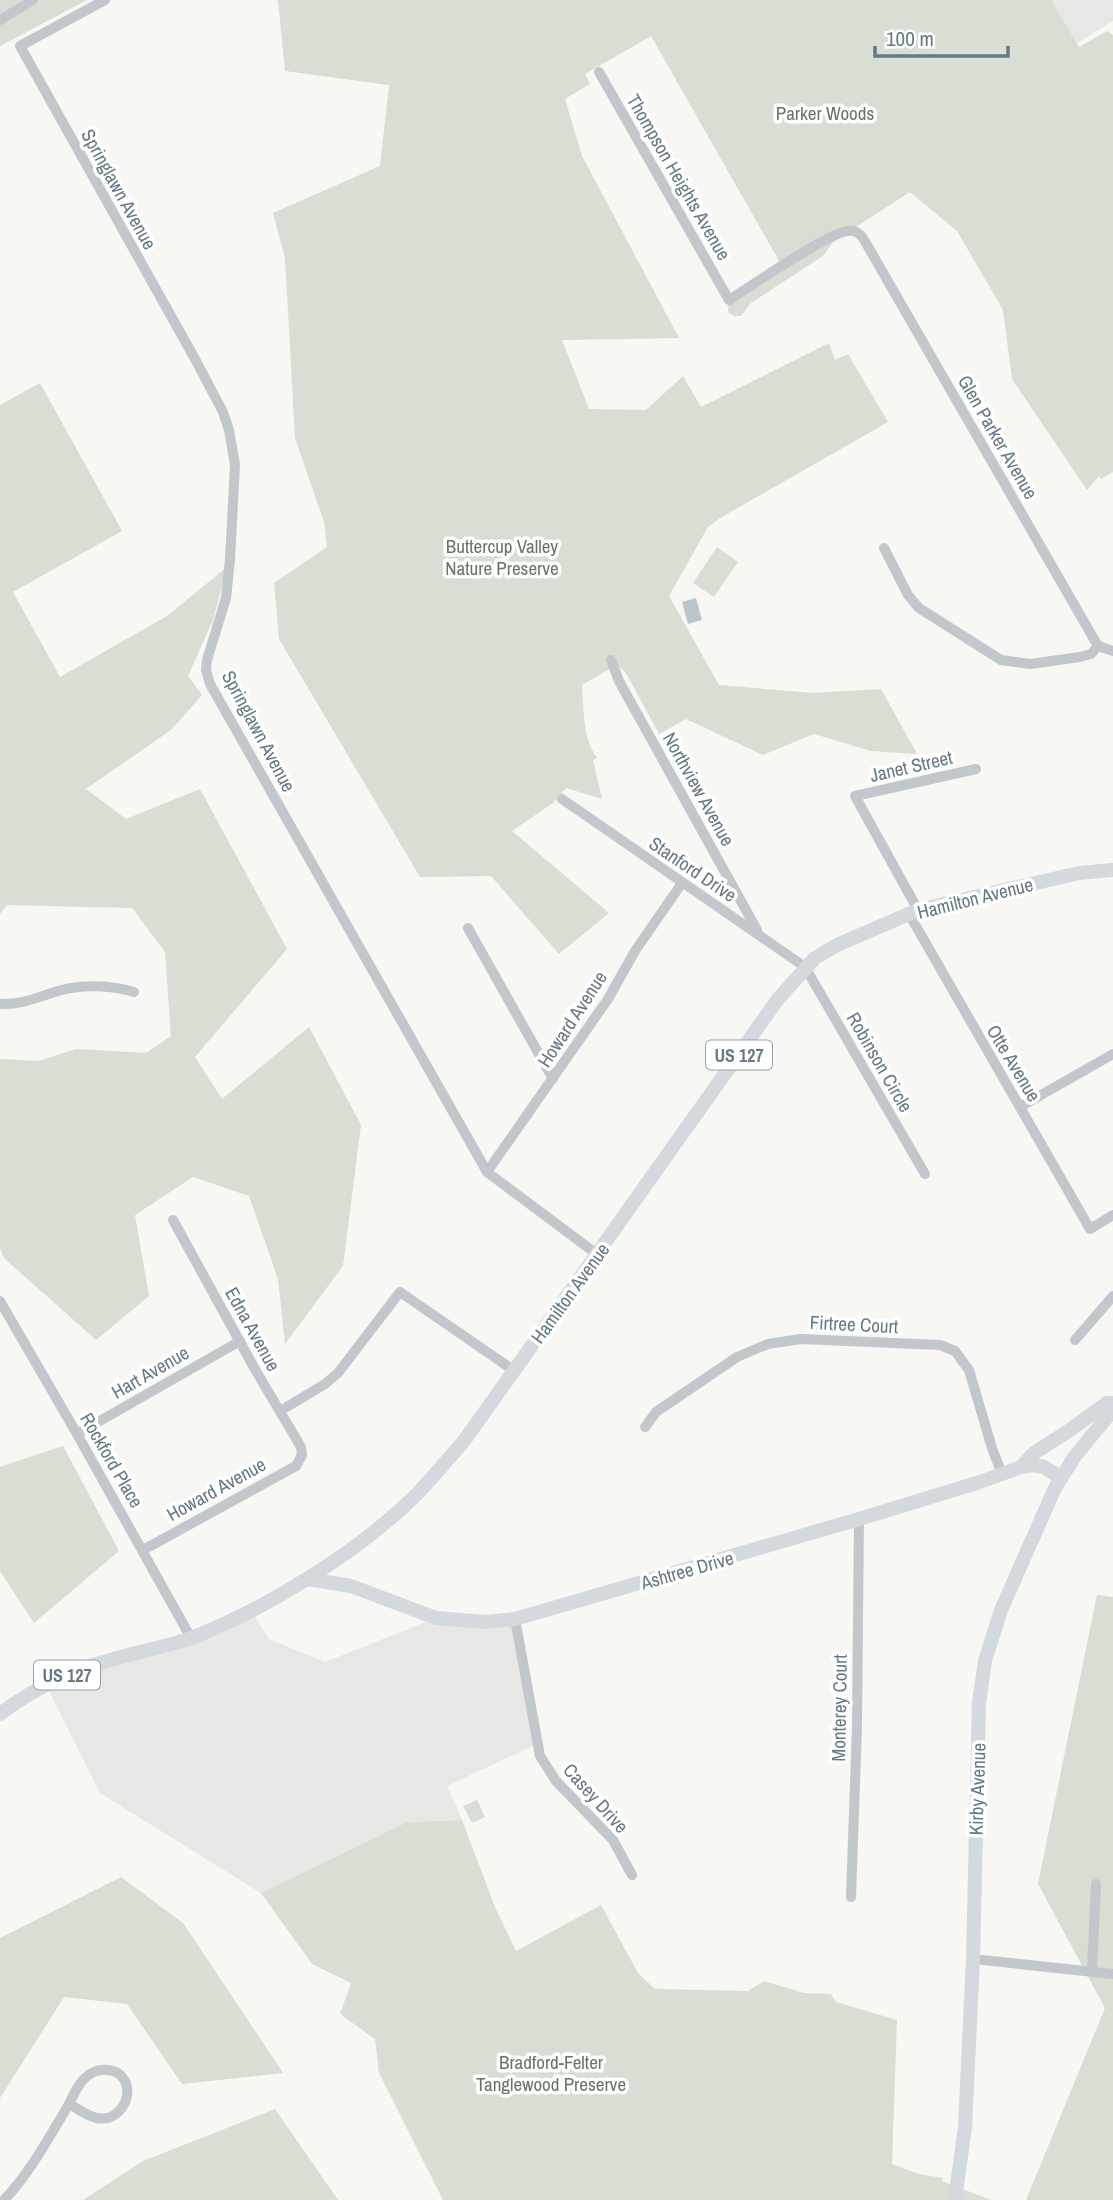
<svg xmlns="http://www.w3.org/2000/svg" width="1113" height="2200" viewBox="0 0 1113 2200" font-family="'Archivo Narrow',sans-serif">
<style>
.built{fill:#e7e8e6}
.green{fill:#d8ded4}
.water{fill:#b9c7ca}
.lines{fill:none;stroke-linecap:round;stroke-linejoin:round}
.street{stroke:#c1c7ca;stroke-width:10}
.secondary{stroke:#d4d9dd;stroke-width:14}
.primary{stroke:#d4d9dd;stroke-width:14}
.labels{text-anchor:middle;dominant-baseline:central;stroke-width:7;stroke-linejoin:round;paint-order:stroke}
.shield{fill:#fff;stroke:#92a1aa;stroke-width:2}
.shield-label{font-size:18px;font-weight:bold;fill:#647986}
.park-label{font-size:19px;fill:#66775f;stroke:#fff}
.street-label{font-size:19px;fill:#647986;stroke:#fff}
</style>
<rect width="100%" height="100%" fill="#f7f7f3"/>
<!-- built -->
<g class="built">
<polygon points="1048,0 1113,0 1113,21 1074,45"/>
<polygon points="251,1610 269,1639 325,1662 436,1618 515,1619 537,1744 447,1786 462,1820 407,1822 261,1893 100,1793 46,1685"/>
</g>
<!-- green -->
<g class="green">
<polygon points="0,0 87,0 0,46"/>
<path d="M278,0H1051L1079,47L1107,31L1113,35V472L1101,479L1099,476L1087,490L1012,379L1003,310L957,231L910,192L834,241L823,256L751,303L741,316H734L728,312L729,300L782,266L651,36L585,74L590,84L565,99L582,156L679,338L562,340L589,409L646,410L683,376L701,407L829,343L835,360L848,354L888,422L720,518L708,527L669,596L719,685L812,693L881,689L917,754L871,751L814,734L763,755L686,719L659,734L626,673L617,665L582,685C584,709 582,737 597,758L593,760L602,799L566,788L553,803L512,831L609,913L559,954L491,876L420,877L279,639L274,583L327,547L324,522L295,438L285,258L273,213L380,166L389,85L285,71Z"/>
<polygon points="40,383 122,531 13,592 60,677 167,616 227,567 213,620 188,676 202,695 171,730 86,789 126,819 200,789 287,949 195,1057 222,1099 309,1027 361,1125 343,1266 285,1344 278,1279 249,1196 193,1177 135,1215 149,1296 96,1340 4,1258 0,1248 0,1059 39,1061 76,1049 146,1053 171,1036 165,952 132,908 7,905 0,914 0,405"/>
<polygon points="717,547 738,562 714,597 693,583"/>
<polygon points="63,1446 119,1551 34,1623 0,1571 0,1467"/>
<polygon points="1097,1595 1113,1597 1113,2200 1026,2200 1105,2008 1038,1884"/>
<polygon points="477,1800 485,1817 472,1823 463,1806"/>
<polygon points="462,1820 495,1907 516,1951 601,1905 638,1973 655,1989 748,1991 764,1981 804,1993 831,1994 836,2002 897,2020 892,2164 919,2174 943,2178 942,2181 991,2200 443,2200 379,2073 375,2039 340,2014 351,1983 312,1964 261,1893 407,1822"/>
<polygon points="121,1877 183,1923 283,2073 182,2084 127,2004 64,1997 0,2098 0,1938"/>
<polygon points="275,2109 338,2200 83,2200 143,2161"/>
</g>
<!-- water -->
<polygon class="water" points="696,598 702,620 688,624 682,602"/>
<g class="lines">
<!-- street -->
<g class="street">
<polyline points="105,0 20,46 195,359 223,412 229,430 235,465 230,559 226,598 207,660 206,670 210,684 487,1172 598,1255"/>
<polyline points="0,20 33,0"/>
<path d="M599,72L729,300C750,287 830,231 849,231C855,230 859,233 863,238L1098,646L1113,651"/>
<polyline points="884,548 908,595 919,608 1001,660 1030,664 1080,657 1091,654 1098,646"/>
<polyline points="611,660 619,681 757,930"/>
<polyline points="562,799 805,967 925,1174"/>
<polyline points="918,910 855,796 976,769"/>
<polyline points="909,914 1090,1229 1113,1215"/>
<polyline points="468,928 553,1079"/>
<path d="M0,1004C22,1005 38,997 58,991C81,984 111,985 134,992"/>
<polyline points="1020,1107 1113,1054"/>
<polyline points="487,1172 608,999 635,951 682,883"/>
<polyline points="0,1301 77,1434 191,1638"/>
<polyline points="1075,1340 1113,1296"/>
<polyline points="280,1411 325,1384 338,1373 400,1292 513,1370"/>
<polyline points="645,1427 656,1412 737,1357 768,1344 801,1339 940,1345 955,1351 969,1370 992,1448 1002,1474"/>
<polyline points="77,1434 240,1341"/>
<polyline points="143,1550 296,1466 302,1455 301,1447 256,1371 173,1220"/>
<polyline points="515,1619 540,1756 556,1781 613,1840 632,1875"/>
<polyline points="851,1897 857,1726 859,1519"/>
<polyline points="973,1959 1113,1974"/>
<polyline points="1092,1970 1096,1884"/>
<path d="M4,2200C30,2173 49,2137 68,2106C73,2097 77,2085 85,2078C95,2068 114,2066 123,2078C131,2089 127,2104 118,2112C102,2127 84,2113 70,2104"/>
</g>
<!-- secondary -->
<g class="secondary">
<polyline points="1021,1467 1034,1453 1070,1430 1107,1403 1113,1403"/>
<polyline points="308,1579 351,1586 436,1618 485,1622 515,1619 859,1519 980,1482 1021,1467 1033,1465 1044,1467 1061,1478"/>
<polyline points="955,2200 965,2127 973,1959 979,1703 985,1661 1001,1610 1055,1488 1075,1456 1113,1410"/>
</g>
<!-- primary -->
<path class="primary" d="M0,1714C34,1688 73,1670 114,1659C140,1651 166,1647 191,1638C268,1608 360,1551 418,1493C434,1476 449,1458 464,1441L778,999L815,958L837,945L918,910L1079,873L1113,870"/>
</g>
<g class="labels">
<!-- shield labels -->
<g class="shield">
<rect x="706" y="1040.5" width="66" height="29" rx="5"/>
<rect x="34" y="1660.5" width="66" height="29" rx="5"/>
</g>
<g class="shield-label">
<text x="739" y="1055">US 127</text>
<text x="67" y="1675">US 127</text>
</g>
<!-- park labels -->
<g class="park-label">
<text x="825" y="113">Parker Woods</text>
<text x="502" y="546">Buttercup Valley<tspan x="502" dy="22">Nature Preserve</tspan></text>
<text x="551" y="2062">Bradford-Felter<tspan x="551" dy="22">Tanglewood Preserve</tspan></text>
</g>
<!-- street labels -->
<g class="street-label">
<text transform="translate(679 177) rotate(60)">Thompson Heights Avenue</text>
<text transform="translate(119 189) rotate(61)">Springlawn Avenue</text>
<text transform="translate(998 437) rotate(60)">Glen Parker Avenue</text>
<text transform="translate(259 731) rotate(62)">Springlawn Avenue</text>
<text transform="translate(911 766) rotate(-13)">Janet Street</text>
<text transform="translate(699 789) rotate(61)">Northview Avenue</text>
<text transform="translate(693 869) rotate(34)">Stanford Drive</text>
<text transform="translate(975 898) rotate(-14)">Hamilton Avenue</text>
<text transform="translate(572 1019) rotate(-57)">Howard Avenue</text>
<text transform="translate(880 1062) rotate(60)">Robinson Circle</text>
<text transform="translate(1014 1063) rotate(59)">Otte Avenue</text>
<text transform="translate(570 1293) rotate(-54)">Hamilton Avenue</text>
<text transform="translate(854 1324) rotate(3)">Firtree Court</text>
<text transform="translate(253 1329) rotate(61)">Edna Avenue</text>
<text transform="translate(150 1372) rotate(-30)">Hart Avenue</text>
<text transform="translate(112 1460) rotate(60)">Rockford Place</text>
<text transform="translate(216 1489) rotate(-29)">Howard Avenue</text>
<text transform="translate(687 1570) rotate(-16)">Ashtree Drive</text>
<text transform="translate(839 1708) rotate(-89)">Monterey Court</text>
<text transform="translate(977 1789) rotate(-88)">Kirby Avenue</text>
<text transform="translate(596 1798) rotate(48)">Casey Drive</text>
</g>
</g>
<!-- scale -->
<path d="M875 46v10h133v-10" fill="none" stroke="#647986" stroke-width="3.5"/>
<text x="886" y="46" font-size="21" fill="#647986" stroke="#ffffff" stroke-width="5" paint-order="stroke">100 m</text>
</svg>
